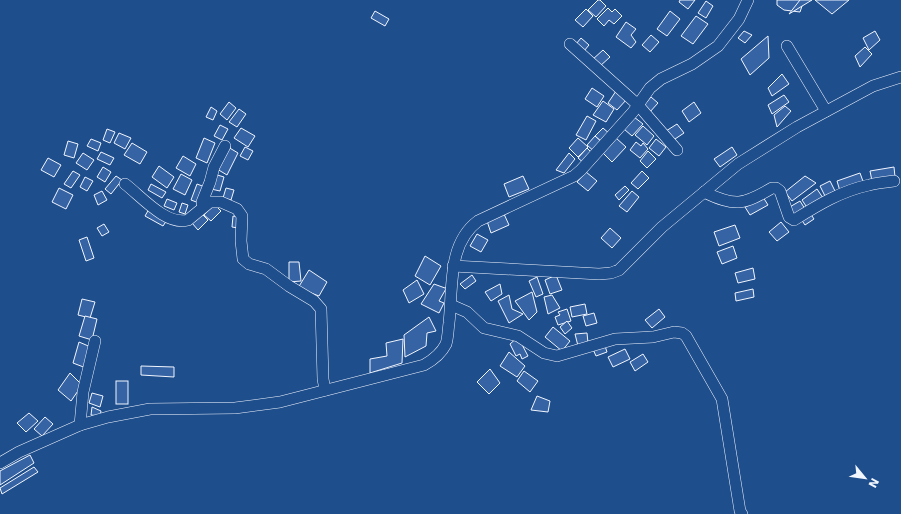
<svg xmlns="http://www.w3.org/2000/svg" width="901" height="514" viewBox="0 0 901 514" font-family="'DejaVu Sans',sans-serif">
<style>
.building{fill:#3563a3;stroke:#f2f6ff}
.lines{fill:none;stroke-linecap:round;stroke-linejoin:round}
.minor-casing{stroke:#f2f6ff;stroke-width:12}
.minor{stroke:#1f4e8c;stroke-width:11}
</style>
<rect width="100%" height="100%" fill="#1f4e8c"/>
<!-- building -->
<g class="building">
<polygon points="598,0 600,0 606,6 596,17 588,10"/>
<polygon points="680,0 695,0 688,9 679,2"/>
<polygon points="777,0 804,0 800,12 784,10 777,5"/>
<polygon points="800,0 812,0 789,14"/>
<polygon points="815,0 849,0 832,14"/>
<polygon points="706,1 713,6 706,18 698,13"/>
<polygon points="608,8 612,12 615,9 622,16 614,24 609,20 604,26 597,19"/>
<polygon points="586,9 593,16 583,27 575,20"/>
<polygon points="375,11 389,19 385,26 371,18"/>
<polygon points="670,11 680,19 667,36 657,29"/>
<polygon points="696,16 708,24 693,44 681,36"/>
<polygon points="626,22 636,29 631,35 636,42 631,48 616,37"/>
<polygon points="744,31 752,35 745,43 738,38"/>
<polygon points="875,31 880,40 869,50 863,38"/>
<polygon points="651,35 659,42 650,52 642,45"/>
<polygon points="768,36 769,58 750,75 741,59"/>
<polygon points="581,38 589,45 584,51 576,44"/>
<polygon points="865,47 872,54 860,67 855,56"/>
<polygon points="603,50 610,57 599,67 592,60"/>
<polygon points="782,74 789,84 772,96 768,88"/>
<polygon points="592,88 604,96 597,107 585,99"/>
<polygon points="616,91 627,99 617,110 608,103"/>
<polygon points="784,95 789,102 772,114 768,105"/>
<polygon points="651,97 658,103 649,113 642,107"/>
<polygon points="603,101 614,109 606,122 593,115"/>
<polygon points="229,102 236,108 227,120 220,114"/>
<polygon points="694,102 701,113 689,122 682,111"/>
<polygon points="785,106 791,111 777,127 774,115"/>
<polygon points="211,107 217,111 213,120 206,117"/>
<polygon points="239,109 246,114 237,127 229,122"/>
<polygon points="587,116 596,121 586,140 576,135"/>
<polygon points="634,117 643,124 632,136 624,129"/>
<polygon points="677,124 684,133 672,141 666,131"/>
<polygon points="220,125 228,129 222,140 214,136"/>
<polygon points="643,126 654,136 647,145 635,135"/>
<polygon points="241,128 255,136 248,147 234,138"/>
<polygon points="603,128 611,135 604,144 595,136"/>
<polygon points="107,129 115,132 110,143 103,140"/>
<polygon points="119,133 131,138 125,149 114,143"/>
<polygon points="595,136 604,144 596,153 587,145"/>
<polygon points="204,138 215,143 207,163 196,158"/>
<polygon points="578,138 588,147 578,157 569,148"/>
<polygon points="616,138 626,147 612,162 602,152"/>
<polygon points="91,139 101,143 98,151 87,146"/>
<polygon points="656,139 666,147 659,156 649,148"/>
<polygon points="68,141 78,144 74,158 64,155"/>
<polygon points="636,142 641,146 643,143 648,149 640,158 630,150"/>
<polygon points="132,143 147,152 140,164 124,155"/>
<polygon points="228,147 238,153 227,175 217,169"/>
<polygon points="245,147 253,151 248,160 240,156"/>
<polygon points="732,147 737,155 720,167 714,159"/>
<polygon points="587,148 594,155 585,164 578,158"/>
<polygon points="648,151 656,159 647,168 640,161"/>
<polygon points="101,152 114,158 110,165 97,159"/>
<polygon points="83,153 94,160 87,170 76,163"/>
<polygon points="569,153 575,159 564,173 556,170"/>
<polygon points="183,156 196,164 190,176 176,168"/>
<polygon points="48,158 61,165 54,177 41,170"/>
<polygon points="159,166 174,177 167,188 152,177"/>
<polygon points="103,167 111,172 105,182 97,177"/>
<polygon points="894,167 895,177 872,181 870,171"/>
<polygon points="73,171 80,175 71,188 64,184"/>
<polygon points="642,171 649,178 638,189 631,183"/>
<polygon points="586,172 597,181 588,191 577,182"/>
<polygon points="860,173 864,184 840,191 837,181"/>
<polygon points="181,174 192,180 185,195 173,189"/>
<polygon points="214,174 224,177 220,191 211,189"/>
<polygon points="116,176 122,180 111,194 105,189"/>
<polygon points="523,176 529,189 509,197 504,184"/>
<polygon points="805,176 816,183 792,201 785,192"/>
<polygon points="85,177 93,181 87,191 80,187"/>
<polygon points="830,181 835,191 825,196 820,186"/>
<polygon points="151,184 166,192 162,198 148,190"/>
<polygon points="197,184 205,187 199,203 191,200"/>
<polygon points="625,186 629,190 619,200 615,195"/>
<polygon points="59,188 73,195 66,209 52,202"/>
<polygon points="226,188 234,190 231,200 223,198"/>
<polygon points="817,189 823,198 808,209 802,200"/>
<polygon points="102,191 107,200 98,205 94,195"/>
<polygon points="632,191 639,197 627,212 619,206"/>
<polygon points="763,197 768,205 750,215 745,207"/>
<polygon points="167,199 177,203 174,210 164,206"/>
<polygon points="800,201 805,209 794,217 788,208"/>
<polygon points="182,203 188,205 185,214 179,212"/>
<polygon points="214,204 221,211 211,221 204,215"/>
<polygon points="149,209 167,220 163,226 145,216"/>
<polygon points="810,213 814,219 805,225 801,219"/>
<polygon points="202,214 208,220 198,230 192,223"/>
<polygon points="504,214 509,225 491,233 487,221"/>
<polygon points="233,216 239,217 238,228 232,227"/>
<polygon points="781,222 789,232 777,241 769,232"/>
<polygon points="104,224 109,232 102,236 97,228"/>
<polygon points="735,225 740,238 719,246 714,232"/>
<polygon points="610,228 621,238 612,248 601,238"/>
<polygon points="477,234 488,240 481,252 470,246"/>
<polygon points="87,237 94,258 86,261 79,240"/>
<polygon points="733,246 737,258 722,264 717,252"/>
<polygon points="425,256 441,266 430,285 415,276"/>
<polygon points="289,262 299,262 301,281 289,282"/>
<polygon points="753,268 755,279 738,283 735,273"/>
<polygon points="309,270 327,282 319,296 298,288"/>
<polygon points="472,275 476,281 465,289 460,284"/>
<polygon points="556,275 562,290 550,294 545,280"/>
<polygon points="537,277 543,294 536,297 529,281"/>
<polygon points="417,280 424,294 409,303 403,290"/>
<polygon points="434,284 445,288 447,287 439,301 444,303 439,313 421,304"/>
<polygon points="500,284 502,294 491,301 485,292"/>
<polygon points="753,289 754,297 736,301 735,293"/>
<polygon points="532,292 537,312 529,320 515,301"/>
<polygon points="509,295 512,309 523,314 509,323 498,301"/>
<polygon points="552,295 560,308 548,314 544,297"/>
<polygon points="82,299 95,302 90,318 78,315"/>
<polygon points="585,304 587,314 572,317 570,307"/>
<polygon points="567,309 571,321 558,325 555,317 560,315 558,312"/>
<polygon points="659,309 665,317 652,328 645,320"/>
<polygon points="594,313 597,323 586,326 583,316"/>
<polygon points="85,316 97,319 92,340 79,336"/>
<polygon points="429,317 436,331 427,333 426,346 405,357 404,335"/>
<polygon points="567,321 572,328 565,334 560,327"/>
<polygon points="553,327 570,341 562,351 545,337"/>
<polygon points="587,333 588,343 578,346 575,334"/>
<polygon points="518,337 528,356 522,359 520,354 516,356 510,344"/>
<polygon points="403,339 402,363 370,373 370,359 387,356 386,343"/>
<polygon points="79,342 93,348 86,368 73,363"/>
<polygon points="604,343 607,352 596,356 592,347"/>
<polygon points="625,349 630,359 613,367 608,357"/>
<polygon points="509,352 525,366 517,377 500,366"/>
<polygon points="643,354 648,362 635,371 630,362"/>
<polygon points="141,366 174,367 174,377 141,375"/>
<polygon points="490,369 500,383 489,394 477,382"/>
<polygon points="524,371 538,381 530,392 517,381"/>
<polygon points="70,373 82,385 71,401 58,390"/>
<rect x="116" y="381" width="12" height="23"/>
<polygon points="92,393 103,396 100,407 89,403"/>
<polygon points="537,396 550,401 548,412 531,410"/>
<polygon points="92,407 101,411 100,416 91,415"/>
<polygon points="29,413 38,421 26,432 17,423"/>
<polygon points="45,417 53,424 42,436 34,429"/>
<polygon points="30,455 34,463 0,485 0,471"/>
<polygon points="34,467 38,472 2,494 0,488"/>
</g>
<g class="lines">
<!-- minor casing -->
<g class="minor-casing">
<g id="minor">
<polyline points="570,44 638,105 677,150"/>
<polyline points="787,46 826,111"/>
<path d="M125,184C141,196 166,226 188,220L210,202H221L237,209L242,216L241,241L243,259L249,264L266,269L289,286L314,301L321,309L323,379L325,390"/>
<path d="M704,192C735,207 743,205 772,188H776L780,191L789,217L794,220C818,205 841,191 869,185C877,183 885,182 894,181"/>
<polyline points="203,207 202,202 210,182 214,167 225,146"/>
<polyline points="453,266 599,274 611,273 619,270 662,227 738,164 797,127 873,86 901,77"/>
<polyline points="451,305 467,312 484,328 518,336 544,353 557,356 615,339 653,337 674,332 682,333 686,336 722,399 740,511 742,514"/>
<polyline points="80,425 83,392 95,341"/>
<path d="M0,463L19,452L80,425L108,417L150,409L235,408L280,402L424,365C433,360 441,354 446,344C448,338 448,330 449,323C453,289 447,244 478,221L574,176L581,170L633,112L650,88L661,79L692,64L718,46L739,19L748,0"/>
</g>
</g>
<!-- minor -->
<use href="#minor" class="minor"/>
</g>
<!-- north arrow -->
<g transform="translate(865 478) rotate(119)" stroke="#1f4e8c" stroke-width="3" paint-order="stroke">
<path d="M0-3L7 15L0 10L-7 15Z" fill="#f2f6ff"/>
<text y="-6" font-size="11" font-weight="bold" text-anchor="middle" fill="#f2f6ff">N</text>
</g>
</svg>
